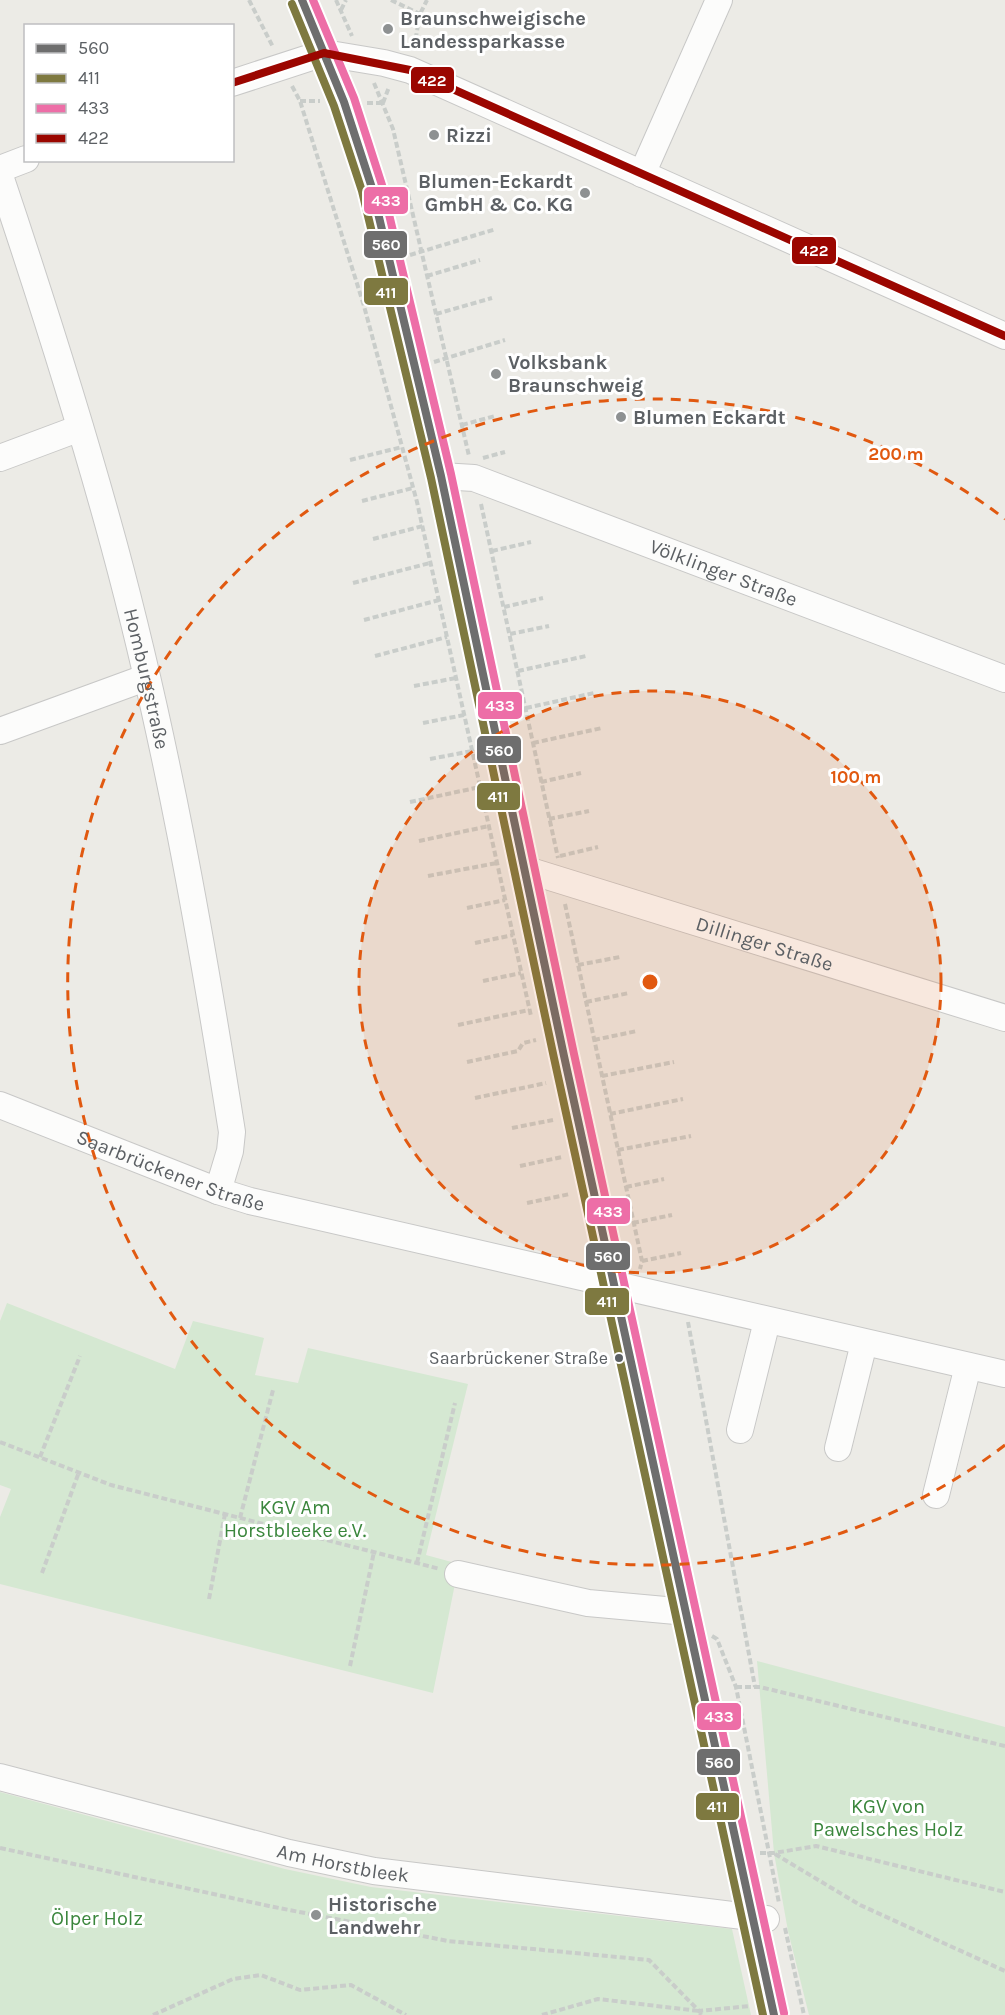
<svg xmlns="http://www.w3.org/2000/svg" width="1005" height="2015" viewBox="0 0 1005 2015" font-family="Karla,sans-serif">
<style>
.green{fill:#d5e8d2}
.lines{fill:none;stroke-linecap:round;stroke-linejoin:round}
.minor-casing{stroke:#c8c8c7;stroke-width:28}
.path{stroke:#c9cdca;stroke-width:4;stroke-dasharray:6 3;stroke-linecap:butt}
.minor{stroke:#fcfcfb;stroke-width:26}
.bus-1-casing{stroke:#fff;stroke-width:12}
.bus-2-casing{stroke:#fff;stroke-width:12}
.bus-3-casing{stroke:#fff;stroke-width:12}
.bus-4-casing{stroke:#fff;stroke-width:12}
.bus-1{stroke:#6e6e6e;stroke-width:8}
.bus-2{stroke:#7e7940;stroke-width:8}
.bus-3{stroke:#ed6ea7;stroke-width:8}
.bus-4{stroke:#9b0600;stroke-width:8}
.ring{fill:none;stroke:#e15910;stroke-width:3;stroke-dasharray:10 8}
.poi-dot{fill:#8e9192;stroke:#fff;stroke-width:2}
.bus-dot{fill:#5c6064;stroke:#fff;stroke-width:2}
.labels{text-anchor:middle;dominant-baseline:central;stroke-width:6;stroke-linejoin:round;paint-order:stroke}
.bus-label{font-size:18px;fill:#5c6064;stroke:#fff;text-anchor:end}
.poi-label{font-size:20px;font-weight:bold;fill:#5c6064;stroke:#fff;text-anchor:start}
.street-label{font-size:20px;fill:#5c6064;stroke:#fff}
.park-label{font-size:20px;fill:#3a863c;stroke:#fff}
.centre{fill:#e15910;stroke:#fff;stroke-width:3}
.ring-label{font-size:18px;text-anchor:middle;font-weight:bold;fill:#e15910;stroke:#fff;stroke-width:6;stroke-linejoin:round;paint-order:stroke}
.line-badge{stroke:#fff;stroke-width:2}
.badge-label{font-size:16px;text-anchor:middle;font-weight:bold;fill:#fff}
</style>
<rect width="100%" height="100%" fill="#ecebe6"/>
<!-- green -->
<g class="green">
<polygon points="7,1303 175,1369 193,1321 264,1338 255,1375 298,1383 308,1348 468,1384 426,1555 459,1564 433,1693 0,1584 0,1517 11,1489 0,1485 0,1321"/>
<polygon points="757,1661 1005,1727 1005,2015 809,2015 788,1931 774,1853"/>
<polygon points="0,1792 285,1869 371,1887 732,1929 751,2015 0,2015"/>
</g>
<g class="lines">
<!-- minor casing -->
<g class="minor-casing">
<g id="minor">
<polyline points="302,0 344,102 372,188 441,476 564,1056 774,2015"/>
<polyline points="232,83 324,53 384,63 410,70 1005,336"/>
<polyline points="0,169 26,159"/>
<polyline points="642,174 719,0"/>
<path id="s1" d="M0,176C41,298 80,420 114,545C166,737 201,935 232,1132L230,1151L218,1191"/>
<polyline points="0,458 80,428"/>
<path id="s2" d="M441,476L474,478L1005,679"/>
<polyline points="0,731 145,678"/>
<path id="s3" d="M524,869L1005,1018"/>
<path id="s4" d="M0,1105L218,1191L250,1201L1005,1374"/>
<polyline points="740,1430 767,1321"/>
<polyline points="838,1448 864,1343"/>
<polyline points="936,1495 968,1366"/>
<polyline points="458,1574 588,1603 687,1612"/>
<path id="s5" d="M0,1777L289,1853L374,1871L766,1919"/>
</g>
</g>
<!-- path -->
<g class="path">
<polyline points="249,0 273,47"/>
<polyline points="336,0 352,36"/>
<polyline points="391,0 420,14"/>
<polyline points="341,10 346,0"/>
<polyline points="414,48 420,14 427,0"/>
<polyline points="374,83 393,129 469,456"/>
<polyline points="292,86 300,101 364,306 417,502 531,1016"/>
<polyline points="300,101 320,101"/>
<polyline points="367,103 383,103"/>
<polyline points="383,103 389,87"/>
<polyline points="410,255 496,229"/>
<polyline points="427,276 480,260"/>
<polyline points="436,314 492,298"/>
<polyline points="434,362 505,340"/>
<polyline points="462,425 495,416"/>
<polyline points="483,458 505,452"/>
<polyline points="350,460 402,447"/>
<polyline points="362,501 413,488"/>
<polyline points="481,504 558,858"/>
<polyline points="373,539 423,526"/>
<polyline points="492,551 531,542"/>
<polyline points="353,583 430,563"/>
<polyline points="504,607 543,598"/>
<polyline points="364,620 439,600"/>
<polyline points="510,634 549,626"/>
<polyline points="375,656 447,637"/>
<polyline points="518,671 586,656"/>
<polyline points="414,686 456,678"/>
<polyline points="526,708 594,693"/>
<polyline points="423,723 464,715"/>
<polyline points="533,743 602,728"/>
<polyline points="430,759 472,751"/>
<polyline points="541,782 581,773"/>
<polyline points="410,802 480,787"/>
<polyline points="549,819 589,811"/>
<polyline points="419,841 489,826"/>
<polyline points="560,856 598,847"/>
<polyline points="428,876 497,863"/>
<polyline points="565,904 642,1261 640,1269"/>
<polyline points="467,908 505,900"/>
<polyline points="475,943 513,935"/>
<polyline points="578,965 620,957"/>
<polyline points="483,981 521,973"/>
<polyline points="586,1002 629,993"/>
<polyline points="458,1025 529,1010"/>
<polyline points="594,1040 637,1031"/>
<polyline points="467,1062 518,1051 523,1043 536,1040"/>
<polyline points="602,1076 674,1062"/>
<polyline points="475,1098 546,1083"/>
<polyline points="610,1114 683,1099"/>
<polyline points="512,1128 553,1120"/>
<polyline points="618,1150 691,1136"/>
<polyline points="520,1166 562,1157"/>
<polyline points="626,1187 664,1179"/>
<polyline points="527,1203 570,1194"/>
<polyline points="633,1223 672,1215"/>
<polyline points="642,1261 681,1253"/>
<polyline points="688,1322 755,1687"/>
<polyline points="0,1442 111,1485 440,1569"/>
<polyline points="40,1457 80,1356"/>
<polyline points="240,1518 273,1390"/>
<polyline points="417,1563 455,1403"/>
<polyline points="42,1573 79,1472"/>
<polyline points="209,1599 225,1514"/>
<polyline points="712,1636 717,1639 736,1687 779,1903"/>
<polyline points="350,1666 374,1552"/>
<polyline points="736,1687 760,1687 1005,1746"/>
<polyline points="0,1848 269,1906 448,1941 649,1960 699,2011 750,2006"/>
<polyline points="760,1853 774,1853 816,1846 1005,1892"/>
<polyline points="775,1854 860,1905 1005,1971"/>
<polyline points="785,1928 804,2015"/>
<polyline points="153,2015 233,1979 261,1975 300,1990 351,1985 406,2015"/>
<polyline points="542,2015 598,1999 699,2011 701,2015"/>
</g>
<!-- minor -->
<use href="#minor" class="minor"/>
<!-- bus-1 casing -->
<g class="bus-1-casing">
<polyline id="bus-1" points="302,0 344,102 372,188 441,476 564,1056 774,2015"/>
</g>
<!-- bus-2 casing -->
<g class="bus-2-casing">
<polyline id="bus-2" points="292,4 334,106 362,191 431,478 554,1058 763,2015"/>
</g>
<!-- bus-3 casing -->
<g class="bus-3-casing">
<polyline id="bus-3" points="313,0 354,98 382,185 451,474 574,1054 784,2013"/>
</g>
<!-- bus-4 casing -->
<g class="bus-4-casing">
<polyline id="bus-4" points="232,83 324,53 410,70 1005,336"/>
</g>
<!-- bus-1 -->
<use href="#bus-1" class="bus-1"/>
<!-- bus-2 -->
<use href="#bus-2" class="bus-2"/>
<!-- bus-3 -->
<use href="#bus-3" class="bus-3"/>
<!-- bus-4 -->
<use href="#bus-4" class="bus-4"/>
</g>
<!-- distance rings -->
<circle cx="650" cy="982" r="291" fill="#e15910" fill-opacity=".12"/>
<g class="ring">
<circle cx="650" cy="982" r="291"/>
<path d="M1005 1445A583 583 0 1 1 1005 519"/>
</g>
<!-- markers -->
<g class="poi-dot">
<circle cx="388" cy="29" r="6"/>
<circle cx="434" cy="135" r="6"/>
<circle cx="585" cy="193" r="6"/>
<circle cx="496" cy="374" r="6"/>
<circle cx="621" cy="417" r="6"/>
<circle cx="316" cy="1915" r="6"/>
</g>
<circle class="bus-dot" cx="619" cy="1358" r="5"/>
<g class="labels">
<!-- bus labels -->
<g class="bus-label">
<text x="608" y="1358">Saarbrückener Straße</text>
</g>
<!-- poi labels -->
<g class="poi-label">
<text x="400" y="18">Braunschweigische<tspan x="400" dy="23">Landessparkasse</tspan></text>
<text x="446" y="135">Rizzi</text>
<text x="573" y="181" text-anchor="end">Blumen-Eckardt<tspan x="573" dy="23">GmbH &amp; Co. KG</tspan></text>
<text x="508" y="362">Volksbank<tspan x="508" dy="23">Braunschweig</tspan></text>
<text x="633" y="417">Blumen Eckardt</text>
<text x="328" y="1904">Historische<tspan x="328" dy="23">Landwehr</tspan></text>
</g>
<!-- street labels -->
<g class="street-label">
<text stroke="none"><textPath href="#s2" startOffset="300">Völklinger Straße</textPath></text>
<text stroke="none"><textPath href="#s1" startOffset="524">Homburgstraße</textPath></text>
<text stroke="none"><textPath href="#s3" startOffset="252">Dillinger Straße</textPath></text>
<text stroke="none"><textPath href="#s4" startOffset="183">Saarbrückener Straße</textPath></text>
<text stroke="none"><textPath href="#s5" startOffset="354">Am Horstbleek</textPath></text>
</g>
<!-- park labels -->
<g class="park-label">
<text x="295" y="1507">KGV Am<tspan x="295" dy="23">Horstbleeke e.V.</tspan></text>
<text x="888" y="1806">KGV von<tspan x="888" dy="23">Pawelsches Holz</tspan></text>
<text x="97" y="1918">Ölper Holz</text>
</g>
</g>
<circle cx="650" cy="982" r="9" class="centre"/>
<g class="ring-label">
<text x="896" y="460">200 m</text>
<text x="856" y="783">100 m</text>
</g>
<g class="line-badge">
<rect x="410" y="66" width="45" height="28" rx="6" fill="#9b0600"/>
<rect x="363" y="186" width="46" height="29" rx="6" fill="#ed6ea7"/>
<rect x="363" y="230" width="45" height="29" rx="6" fill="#6e6e6e"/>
<rect x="791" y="236" width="46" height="29" rx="6" fill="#9b0600"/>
<rect x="363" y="277" width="46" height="29" rx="6" fill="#7e7940"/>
<rect x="477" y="691" width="46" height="29" rx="6" fill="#ed6ea7"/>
<rect x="476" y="735" width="46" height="29" rx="6" fill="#6e6e6e"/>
<rect x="476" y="782" width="45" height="29" rx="6" fill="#7e7940"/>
<rect x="586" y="1197" width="45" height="28" rx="6" fill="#ed6ea7"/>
<rect x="585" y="1242" width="46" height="29" rx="6" fill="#6e6e6e"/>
<rect x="584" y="1287" width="46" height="29" rx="6" fill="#7e7940"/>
<rect x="696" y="1702" width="46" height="29" rx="6" fill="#ed6ea7"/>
<rect x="696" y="1748" width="45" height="28" rx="6" fill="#6e6e6e"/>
<rect x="695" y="1792" width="45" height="29" rx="6" fill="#7e7940"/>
</g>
<g class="badge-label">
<text x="432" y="86">422</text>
<text x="386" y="206">433</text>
<text x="386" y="250">560</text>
<text x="814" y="256">422</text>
<text x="386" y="298">411</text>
<text x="500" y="711">433</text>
<text x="499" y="756">560</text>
<text x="498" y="802">411</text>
<text x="608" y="1217">433</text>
<text x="608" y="1262">560</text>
<text x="607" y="1307">411</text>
<text x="719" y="1722">433</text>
<text x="719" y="1768">560</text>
<text x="717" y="1812">411</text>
</g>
<!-- legend -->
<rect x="24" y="24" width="210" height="138" fill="#ffffff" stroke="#bebfc1" stroke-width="1.5"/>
<rect x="36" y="44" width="30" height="9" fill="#6e6e6e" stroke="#bebfc1" stroke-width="1.5"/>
<text x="78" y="54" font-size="18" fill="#5c6064">560</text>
<rect x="36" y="74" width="30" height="9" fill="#7e7940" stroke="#bebfc1" stroke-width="1.5"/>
<text x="78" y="84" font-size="18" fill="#5c6064">411</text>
<rect x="36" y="104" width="30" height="9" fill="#ed6ea7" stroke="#bebfc1" stroke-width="1.5"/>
<text x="78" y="114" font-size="18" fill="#5c6064">433</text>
<rect x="36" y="134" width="30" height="9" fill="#9b0600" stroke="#bebfc1" stroke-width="1.5"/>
<text x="78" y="144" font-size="18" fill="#5c6064">422</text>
</svg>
